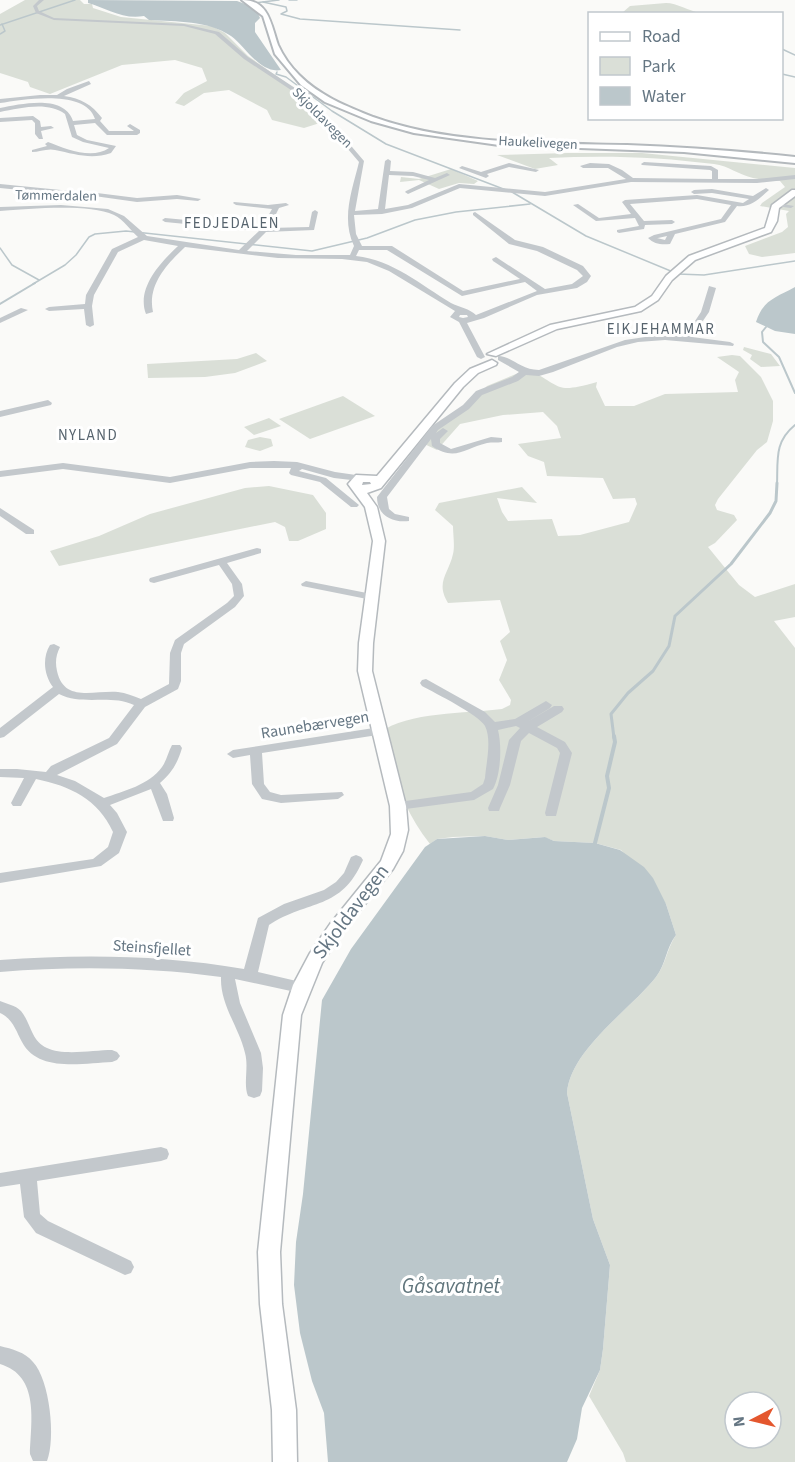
<svg xmlns="http://www.w3.org/2000/svg" width="795" height="1462" viewBox="0 0 795 1462" font-family="'Source Sans 3',sans-serif">
<style>
.green{fill:#dadfd7;fill-rule:evenodd}
.water{fill:#bbc7cb}
.lines{fill:none;stroke-linecap:round;stroke-linejoin:round}
.stream-far3{stroke:#bbc7cb;stroke-width:1.5}
.stream-far2{stroke:#bbc7cb;stroke-width:2}
.stream-far1{stroke:#bbc7cb;stroke-width:3}
.stream{stroke:#bbc7cb;stroke-width:4}
.major-casing{stroke:#b5babe;stroke-width:3}
.highway-casing{stroke:#b4b9bd;stroke-width:4}
.minor{fill:#c3c8cc;fill-rule:evenodd}
.major{fill:#fff;fill-rule:evenodd}
.highway{fill:#fff;fill-rule:evenodd}
.labels{text-anchor:middle;dominant-baseline:central;stroke-width:6;stroke-linejoin:round;paint-order:stroke}
.far-street-label{font-size:14px;fill:#657683;stroke:#fff}
.far-neighbourhood-label{font-size:15px;letter-spacing:1.5px;fill:#57646e;stroke:#fff}
.street-label{font-size:16px;fill:#657683;stroke:#fff}
.near-street-label{font-size:20px;fill:#657683;stroke:#fff}
.near-water-label{font-size:21px;font-style:italic;fill:#60757c;stroke:#fff}
</style>
<rect width="100%" height="100%" fill="#fafaf8"/>
<!-- green -->
<g class="green">
<polygon points="25,0 80,0 84,4 92,4 93,8 121,17 212,26 225,33 248,56 285,82 326,121 304,128 272,120 267,110 229,90 204,93 184,106 175,103 184,93 207,81 202,68 175,60 122,65 50,94 30,87 28,82 0,73 0,14"/>
<path d="M666,3C677,3 689,11 700,13H622L630,6Z"/>
<path d="M568,153H642L795,168V253L762,257L749,254L745,246L782,232L788,227L786,214L789,211L760,206L762,203L785,187L780,181C771,180 761,180 753,178C739,175 729,166 714,164C660,157 604,155 549,158L558,165L535,169L497,155Z"/>
<polygon points="451,169 478,181 474,184 459,183 439,189 419,180 400,182 401,177 419,179"/>
<polygon points="744,347 771,354 780,366 761,367 750,359 752,355 743,350"/>
<polygon points="256,353 267,361 235,373 205,377 148,378 147,364 237,359"/>
<path d="M732,355L740,356L761,377L773,401V421L767,442L757,450L718,499L715,505L717,510L734,515L737,520L715,543L708,547L739,585L755,597L795,584V617L774,621L795,648V1462H626L623,1453L589,1396L600,1370L603,1349L610,1265L593,1219L567,1093C570,1050 631,1009 656,977C666,964 667,948 676,935L666,904L621,850L595,843L554,841L544,837L508,840L485,836L453,837L437,839L430,844C402,809 394,774 379,733C409,711 465,714 502,709L510,705L511,700L499,680L507,660L500,641L510,632L500,600L448,603C435,582 449,573 453,554C455,546 453,534 453,526L435,510L439,503L522,487L537,503L497,498L502,512L508,521L552,519L558,536L580,535L629,522L637,504L635,498L613,499L603,478L547,476L544,462L528,456L518,444L561,438L557,426L543,412L503,415L460,424L437,450L420,442L424,435L477,396L487,386L528,369C563,387 554,394 597,382L596,387L605,406H634L665,394L738,392L735,380L739,372L717,357ZM735,1402H771V1438H735Z"/>
<polygon points="343,396 375,416 310,439 279,419"/>
<polygon points="269,418 281,426 254,435 244,427"/>
<polygon points="260,437 271,439 273,446 260,451 245,447 248,440"/>
<polygon points="269,486 313,495 326,513 326,529 298,541 289,541 285,527 275,522 59,566 50,551 99,536 150,514 245,488"/>
</g>
<!-- water -->
<g class="water">
<path d="M88,0L237,1C247,5 256,7 260,18L255,23V32L281,70C260,74 245,46 231,36C207,20 177,22 149,20L144,16C123,20 106,8 88,3Z"/>
<path d="M795,287V334L775,331L756,322C763,300 775,298 795,287Z"/>
<path d="M485,836L508,840L545,837L554,841L595,843L620,850L644,867L653,878L666,904L676,935C666,948 666,964 656,977C631,1009 570,1050 567,1093L593,1219L610,1265L603,1349L600,1370L582,1408L577,1439L567,1462H328L324,1413L312,1381L300,1333L294,1285L296,1242L303,1194L322,1000L351,949L425,847L437,839Z"/>
</g>
<g class="lines">
<!-- stream-far3 -->
<g class="stream-far3">
<polyline points="289,0 297,0"/>
<polyline points="263,2 286,7 287,11 281,14 300,19 460,30"/>
<polyline points="245,4 279,0"/>
<polyline points="0,25 75,0"/>
<polyline points="0,34 5,31 2,24"/>
<polyline points="782,49 795,55"/>
<polyline points="277,72 276,74 286,77 332,111 386,144 506,190"/>
<polyline points="782,74 795,77"/>
<polyline points="512,192 586,236 678,274 704,275 795,261"/>
<polyline points="0,248 12,265 39,280"/>
<polyline points="33,284 65,265 76,255 89,237 95,234 126,231 312,251 367,238 415,220 456,212 530,204"/>
</g>
<!-- stream-far2 -->
<g class="stream-far2">
<polyline points="0,304 35,283"/>
<polyline points="766,327 762,332 763,342 779,357 795,393"/>
<path d="M777,485C778,460 774,442 795,425"/>
</g>
<!-- stream-far1 -->
<polyline class="stream-far1" points="614,738 611,714 628,693 653,671 669,646 675,616 731,564 770,513 776,501 777,483"/>
<!-- stream -->
<polyline class="stream" points="595,843 609,788 607,776 615,742 614,736"/>
<!-- major casing -->
<g class="major-casing">
<g id="major">
<polygon points="792,190 795,190 795,196 779,208 777,221 771,232 695,260 672,280 658,300 641,311 557,329 496,356 487,354 550,325 635,307 652,296 666,276 689,256 765,228 772,205"/>
<path d="M492,360L497,363L496,365L478,373L463,387L381,488L367,493L377,507L385,541L373,643L372,671L406,806L408,830L403,851L393,869L342,933L322,963L301,1015L280,1252L282,1304L296,1410L297,1462H273L272,1410L260,1304L258,1252L283,1015L293,985L310,953L330,924L381,861L391,834L390,806L358,671L359,643L373,541L365,507L348,484L356,475L377,476L455,383L470,369ZM363,482H370L371,484L362,485Z"/>
</g>
</g>
<!-- highway casing -->
<g class="highway-casing">
<path id="highway" d="M242,0C269,0 271,25 278,45C283,56 290,66 299,75C320,96 346,106 373,117C450,145 545,143 627,145C683,147 739,151 795,157V163L684,152L499,145L414,133L371,121L325,102L301,85L275,54L263,16Z"/>
</g>
<!-- minor -->
<g class="minor">
<path d="M39,0H44L37,6L39,11L54,18L184,24L219,32L248,57L298,90L323,113L364,161L355,211L378,209L385,161L388,159L391,161L390,171L413,172L435,178L447,173L450,175L408,194L405,192L406,191L429,180L413,176L389,175L385,209L408,205L459,184L545,192L626,179L608,168H583L580,166L590,163L609,164L622,170L633,178L712,179V171L710,170L642,165L641,164L644,162L711,166L718,170V179H757L795,175V179L757,183L631,182L545,196L460,188L412,208L382,214L354,215L356,234L362,246H392L463,291L520,279L493,261L492,259L496,257L545,289L572,284L583,276L577,270L537,251L509,244L473,215V213L475,212L515,240L543,247L583,266L591,276L587,282L577,288L537,295L484,318L467,323L485,357L481,359L477,357L459,322L450,317L455,311L389,271L367,262L342,259L278,258L185,247C167,264 147,285 153,312L146,314C136,288 161,262 178,246L144,240L118,252L94,295L92,306L94,325L90,327L86,325L84,309L49,311L45,309L49,307L85,304L86,295L112,249L138,237C130,230 124,220 114,215C88,203 29,209 0,211V207L61,205L108,209L124,216L147,236L239,250L259,231L165,222L162,220L165,218L262,227L272,209L236,205L233,203L234,202L268,205L286,203L289,205L279,208L269,228L309,227L312,212L315,210L318,212L314,230L266,232L247,251L296,255H350L354,246C341,218 352,191 359,162L319,115L294,92L244,59L215,34L184,26L54,20L36,13L33,6ZM359,250H387L462,296L525,282L537,291L476,315C470,309 459,307 451,303C421,285 393,260 356,256ZM460,315H467L468,317L463,318L459,317Z"/>
<path d="M89,81L91,84L64,96C81,98 92,105 102,118L100,121L109,131H134L127,126L130,124L140,130V133L137,135H107L95,123L74,125L77,135L87,140L116,146L111,153C91,160 75,154 55,150C48,148 39,152 32,152V150L47,146L45,144L48,142C66,149 92,160 109,148L83,142L72,137L65,114C48,101 20,108 0,112V108C22,104 64,94 73,121L95,119C86,89 25,99 0,103V99L40,95H57L67,89Z"/>
<polygon points="33,116 40,121 41,127 51,126 54,128 41,131 43,139 39,139 35,134 35,123 32,120 0,122 0,118"/>
<polygon points="509,163 539,170 536,172 509,167 487,174 489,176 486,178 459,168 462,166 481,172"/>
<polygon points="0,184 71,191 74,193 71,195 0,188"/>
<path d="M766,188L769,190C760,198 750,208 737,206L725,222L675,234L670,244C661,245 654,244 648,238L654,235L721,219L731,205L697,199L630,204L644,221L672,220L675,222L672,224L645,225L644,229L619,233L617,232V230L639,226L635,218L596,221L573,205L578,204L599,218L631,214L622,202L625,200L697,195L743,203L749,199L712,193L694,194L691,192L694,190L712,189L753,196ZM667,236L665,240L657,238H658Z"/>
<polygon points="89,192 137,198 177,195 201,199 198,201 177,199 137,202 87,195 87,193"/>
<polygon points="777,203 794,206 791,208 775,206 775,204"/>
<path d="M709,286L716,288L709,312L692,337L730,342L734,344L733,346L665,340L638,342L617,347L553,372L539,376L526,375L518,381L482,395L469,409L438,430L436,433L443,428L448,431L440,439V443L451,449L491,437L502,438V442C497,443 492,442 487,443C465,448 455,462 432,446L431,439L387,497L389,509L395,514L409,517V521C393,523 377,516 377,497L432,426L463,405L476,391L512,377L519,372L498,360V356C512,356 520,370 539,370L625,340L652,336H685L701,312Z"/>
<polygon points="21,308 28,310 0,323 0,318"/>
<polygon points="48,400 52,403 51,405 0,417 0,411"/>
<polygon points="274,461 297,462 335,472 363,476 363,480 360,481 334,478 302,469 299,471 326,478 359,505 357,507 351,507 320,482 291,475 289,473 291,468 250,468 170,483 63,469 0,477 0,471 63,463 170,477 250,462"/>
<polygon points="0,508 34,530 34,534 26,534 0,516"/>
<path d="M257,548L261,549V553L227,563L242,584L244,596L235,607L184,644L181,653V681L178,689L145,707L117,744L57,775L75,781L104,798C124,791 149,785 162,767C167,760 168,752 172,745H180L182,748C178,762 172,773 160,783L167,794L174,818L173,821H163L151,789L110,805L117,813L127,832L119,853L101,866L0,883V873L93,859L108,847L113,832C98,799 70,786 36,779L21,806H13L11,803L24,778L0,777V769H17L46,772L51,766L109,738L134,705C110,694 83,706 59,694L4,737L0,738V728L53,687C44,675 42,658 50,645L54,644L60,647C56,655 55,662 57,671C64,703 94,690 118,692C126,693 133,696 141,699L169,684L170,653L175,640L227,603L234,596L232,584L219,565L154,583L150,582L149,580L150,578Z"/>
<polygon points="306,581 372,594 377,597 372,600 302,586 301,584"/>
<path d="M426,679L485,712L495,722L515,719L546,701L552,705L550,708L527,722L554,706H562L564,709L562,712L537,727L565,742L572,753L556,816H546L545,813L560,753L557,748L529,733L521,741L510,785L500,808L499,811H489L488,808L498,785L509,740L520,728L516,726L498,730C502,746 501,774 493,789L474,800L398,810L393,809L392,806L393,803L398,802L471,792L483,784L485,778C486,764 492,740 485,726C479,715 435,693 422,686L420,683L422,680Z"/>
<polygon points="380,727 386,731 384,734 262,753 264,784 270,792 281,795 342,792 344,795 338,799 281,803 262,799 252,784 250,755 233,758 227,754 233,750"/>
<path d="M356,855L361,857L363,860C341,911 309,899 269,925L258,972L305,983L307,987L305,991L300,993L235,979L240,1003L261,1053L263,1068L262,1091L260,1096L254,1098L248,1096C243,1084 249,1067 245,1053C239,1027 220,1005 221,977C147,967 74,966 0,972V960C82,954 163,955 244,969L258,918L284,904L324,890L336,882L344,873L351,857Z"/>
<path d="M0,1001C7,1004 15,1005 21,1011C31,1023 31,1041 47,1048C63,1056 94,1050 112,1050L117,1052L120,1056L117,1060L112,1062C84,1063 38,1073 22,1042C16,1031 13,1019 0,1013Z"/>
<polygon points="161,1147 167,1149 169,1154 167,1159 161,1161 37,1181 40,1214 48,1221 131,1261 134,1267 131,1273 125,1275 36,1233 24,1217 20,1184 0,1187 0,1173"/>
<path d="M0,1346C12,1349 25,1352 33,1362C50,1380 56,1439 47,1461H33L30,1454C31,1421 40,1376 0,1364Z"/>
</g>
<!-- major -->
<use href="#major" class="major"/>
<!-- highway -->
<use href="#highway" class="highway"/>
</g>
<g class="labels">
<!-- far-street labels -->
<g class="far-street-label">
<text transform="translate(322 118) rotate(45)">Skjoldavegen</text>
<text transform="translate(538 143) rotate(3)">Haukelivegen</text>
<text transform="translate(56 196) rotate(1)">Tømmerdalen</text>
</g>
<!-- far-neighbourhood labels -->
<g class="far-neighbourhood-label">
<text x="232" y="223">FEDJEDALEN</text>
<text x="661" y="329">EIKJEHAMMAR</text>
<text x="88" y="435">NYLAND</text>
</g>
<!-- street labels -->
<g class="street-label">
<text transform="translate(315 725) rotate(-9)">Raunebærvegen</text>
<text transform="translate(152 948) rotate(4)">Steinsfjellet</text>
</g>
<!-- near-street labels -->
<g class="near-street-label">
<text transform="translate(351 912) rotate(-53)">Skjoldavegen</text>
</g>
<!-- near-water labels -->
<g class="near-water-label">
<text x="451" y="1286">Gåsavatnet</text>
</g>
</g>
<!-- legend -->
<rect x="588" y="12" width="195" height="108" fill="#ffffff" stroke="#c1c8cd" stroke-width="1.5"/>
<rect x="600" y="32" width="30" height="9" fill="#ffffff" stroke="#c1c8cd" stroke-width="1.5"/>
<text x="642" y="42" font-size="18" fill="#657683">Road</text>
<rect x="600" y="57" width="30" height="18" fill="#dadfd7" stroke="#c1c8cd" stroke-width="1.5"/>
<text x="642" y="72" font-size="18" fill="#657683">Park</text>
<rect x="600" y="87" width="30" height="18" fill="#bbc7cb" stroke="#c1c8cd" stroke-width="1.5"/>
<text x="642" y="102" font-size="18" fill="#657683">Water</text>
<!-- north arrow -->
<g transform="translate(753 1420) rotate(263)"><circle r="28" fill="#ffffff" stroke="#c1c8cd" stroke-width="1.5"/>
<path d="M0-4.5L10 22L0 15L-10 22Z" fill="#e4572e"/>
<text y="-9" font-size="16" font-weight="bold" text-anchor="middle" fill="#657683">N</text>
</g>
</svg>
